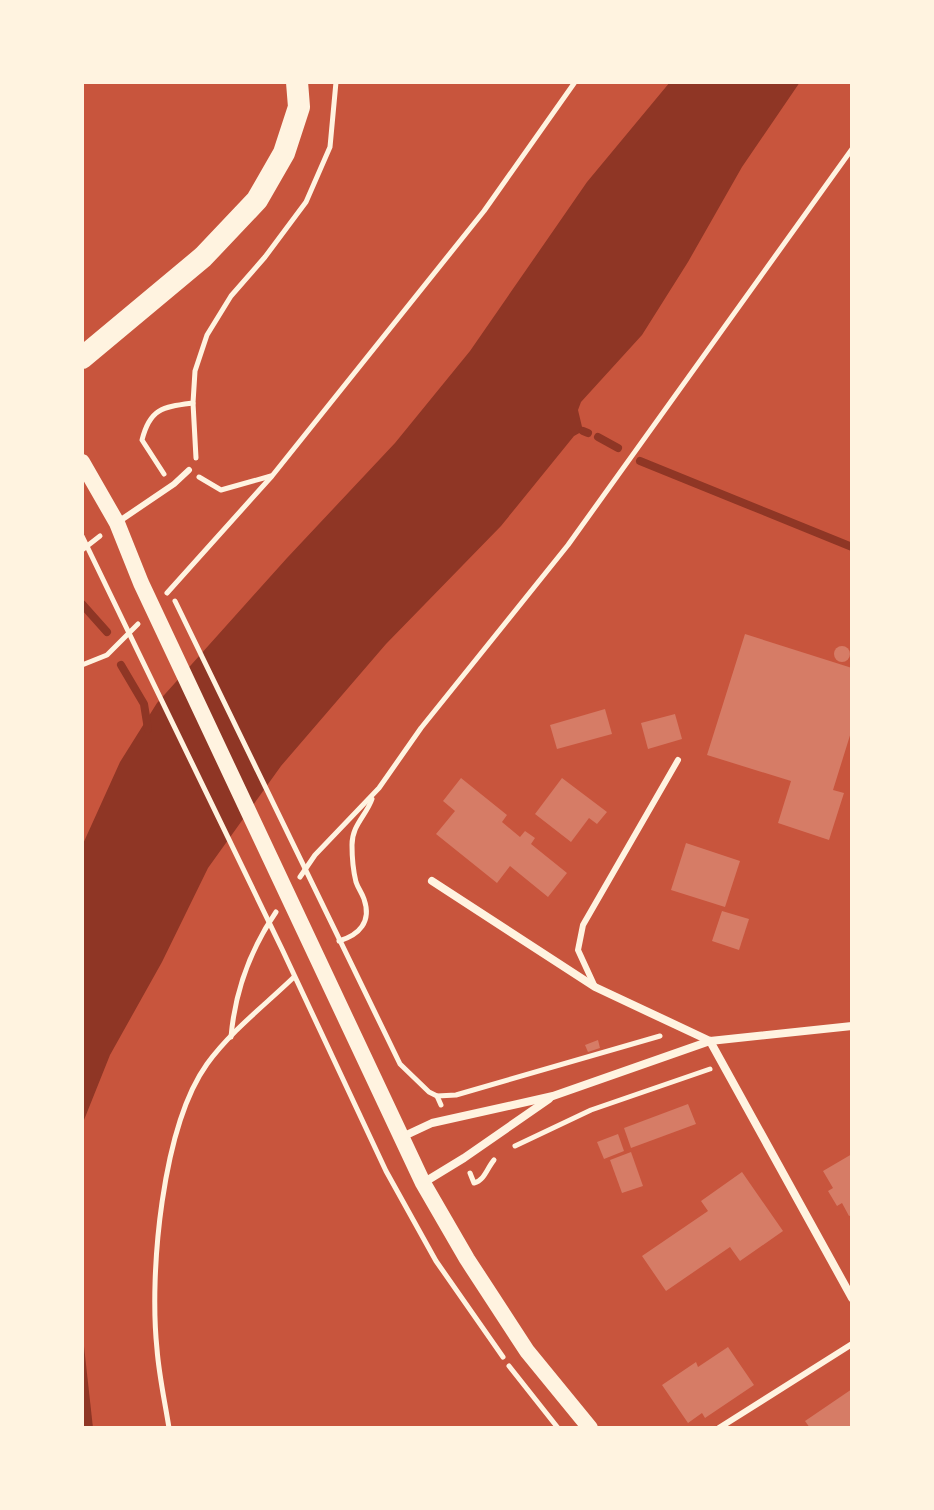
<svg xmlns="http://www.w3.org/2000/svg" width="934" height="1510" viewBox="0 0 934 1510" font-family="'Open Sans',sans-serif">
<style>
.water{fill:#8f3625}
.lines{fill:none;stroke-linecap:round;stroke-linejoin:round}
.stream{stroke:#8f3625;stroke-width:8}
.building{fill:#d67c66}
.path{stroke:#fff3e0;stroke-width:5}
.service{stroke:#fff3e0;stroke-width:6}
.minor{stroke:#fff3e0;stroke-width:8}
.secondary{stroke:#fff3e0;stroke-width:16}
.trunk{stroke:#fff3e0;stroke-width:22}
</style>
<rect width="100%" height="100%" fill="#c8553d"/>
<!-- water -->
<g class="water">
<polygon points="670,82 800,82 742,167 688,262 642,335 581,402 578,410 583,431 574,436 501,526 386,644 281,766 208,868 162,962 110,1055 82,1125 82,846 120,762 157,703 287,558 395,443 470,351 587,182"/>
<polygon points="82,1328 93,1428 82,1428"/>
</g>
<g class="lines">
<!-- stream -->
<g class="stream">
<polyline points="583,431 588,433"/>
<polyline points="598,437 618,448"/>
<polyline points="640,461 852,547"/>
<polyline points="82,604 107,632"/>
<polyline points="121,665 144,704 148,729"/>
</g>
</g>
<!-- building -->
<g class="building">
<polygon points="745,634 852,668 852,729 833,790 844,793 829,840 778,823 791,781 707,755"/>
<circle cx="842" cy="654" r="8"/>
<polygon points="605,709 612,734 557,749 550,725"/>
<polygon points="675,714 682,739 648,749 641,723"/>
<polygon points="461,778 507,815 502,822 520,837 525,831 535,838 531,844 567,873 548,897 510,866 497,883 436,834 455,811 443,801"/>
<polygon points="562,778 607,812 597,824 589,818 571,842 535,814"/>
<polygon points="686,843 740,861 725,907 671,890"/>
<polygon points="722,911 749,919 739,950 712,941"/>
<polygon points="598,1040 600,1048 588,1052 585,1045"/>
<polygon points="688,1104 696,1124 631,1148 624,1128"/>
<polygon points="618,1134 624,1151 604,1159 597,1142"/>
<polygon points="631,1152 643,1186 622,1193 610,1160"/>
<polygon points="852,1154 852,1215 849,1216 842,1203 837,1206 828,1191 833,1188 823,1171"/>
<polygon points="742,1172 783,1231 740,1261 730,1247 666,1291 642,1256 708,1211 701,1201"/>
<polygon points="728,1347 754,1385 705,1418 702,1413 688,1423 662,1385 696,1362 698,1367"/>
<polygon points="852,1389 852,1428 810,1428 805,1421"/>
</g>
<g class="lines">
<!-- path -->
<g class="path">
<polyline points="196,458 193,403 195,371 207,335 231,296 265,257 306,202 330,147 336,82"/>
<path d="M164,474L142,440C150,408 163,407 193,403"/>
<polyline points="199,477 221,490 271,476"/>
<polyline points="82,536 282,949 386,1171 436,1261 503,1357"/>
<polyline points="82,550 100,536"/>
<polyline points="167,593 272,476 484,211 575,82"/>
<polyline points="175,601 400,1064 429,1092 437,1096 441,1105"/>
<polyline points="82,665 107,655 138,624"/>
<polyline points="300,877 315,855 379,788 421,728 568,545 852,149"/>
<path d="M339,941C359,935 372,922 364,899C362,893 358,888 356,882C353,870 352,856 352,845C352,825 366,816 372,799"/>
<path d="M231,1037C235,991 250,950 276,912"/>
<polyline points="437,1096 456,1095 660,1036"/>
<polyline points="515,1146 591,1110 710,1069"/>
<path d="M470,1173L474,1183C485,1180 487,1168 494,1160"/>
<polyline points="509,1366 558,1428"/>
<path d="M169,1428C165,1402 159,1376 157,1349C149,1273 162,1127 207,1064C231,1031 265,1005 294,977"/>
</g>
<!-- service -->
<g class="service">
<polyline points="118,522 174,484 189,470"/>
<polyline points="595,987 578,950 583,925 678,760"/>
<polyline points="719,1428 852,1344"/>
</g>
<!-- minor -->
<g class="minor">
<polyline points="432,881 595,987 710,1041"/>
<polyline points="710,1041 852,1298"/>
<polyline points="402,1137 432,1123 553,1096 710,1041 852,1026"/>
<polyline points="423,1183 464,1158 549,1099"/>
</g>
<!-- secondary -->
<polyline class="secondary" points="82,462 117,523 141,583 423,1183 467,1259 527,1351 590,1428"/>
<!-- trunk -->
<polyline class="trunk" points="82,358 203,257 257,200 284,153 299,107 297,82"/>
</g>
<!-- border -->
<rect width="934" height="1510" fill="none" stroke="#fff3e0" stroke-width="168"/>
</svg>
